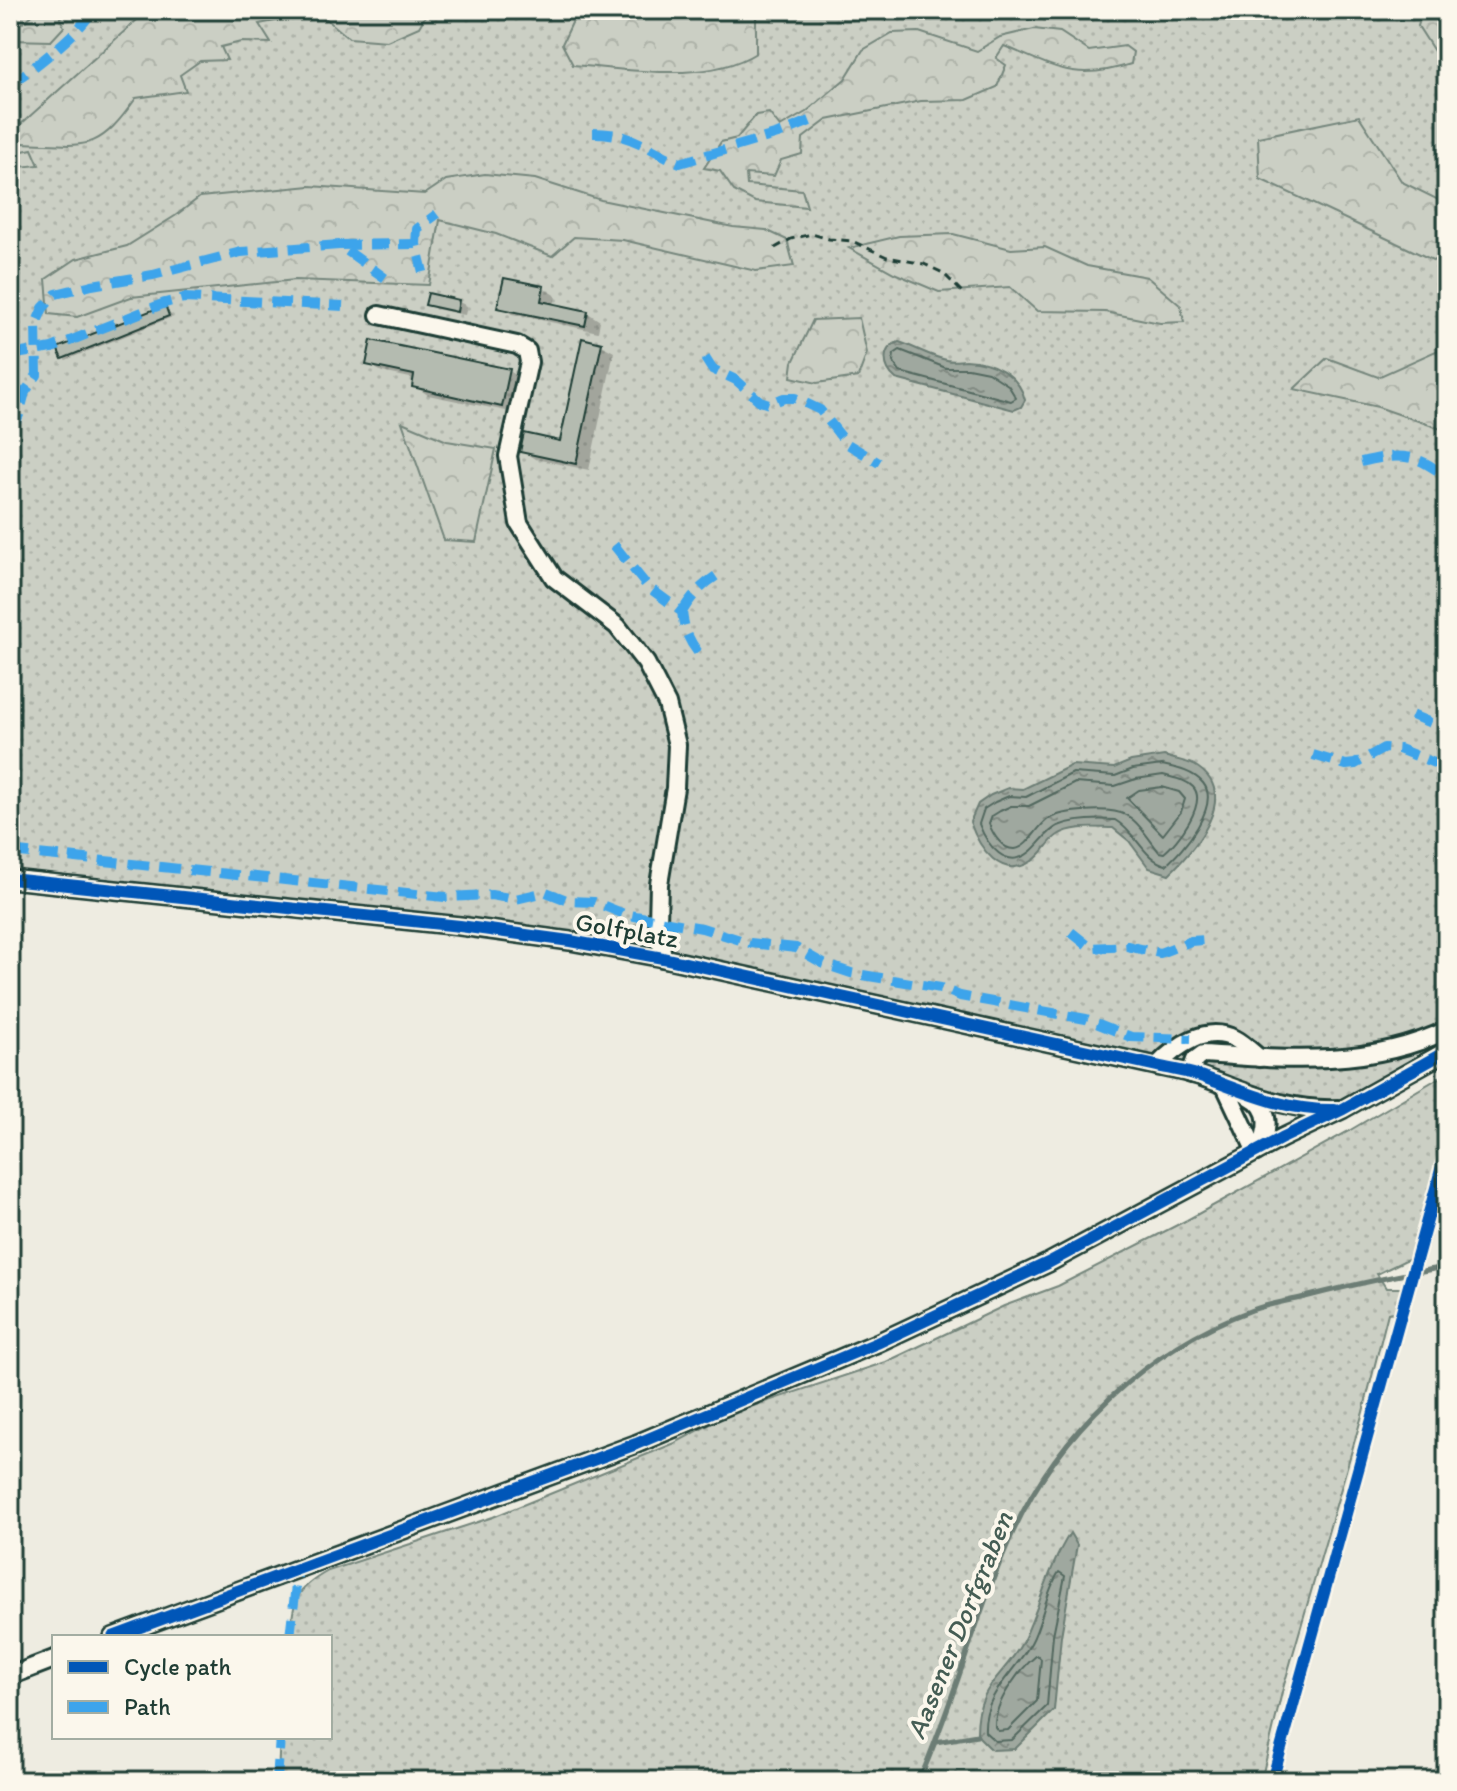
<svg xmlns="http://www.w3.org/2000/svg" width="1457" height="1791" viewBox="0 0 1457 1791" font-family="Itim,sans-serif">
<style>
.grass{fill:url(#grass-dots);stroke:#75867c;stroke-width:2}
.forest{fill:url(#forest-crowns);stroke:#75867c;stroke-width:2}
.water{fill:url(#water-ripples);stroke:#6c7d74;stroke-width:2}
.shadow{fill:#0003}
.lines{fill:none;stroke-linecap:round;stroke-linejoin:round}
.shore{stroke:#52685f;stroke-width:2}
.stream{stroke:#6c7d74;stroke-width:5}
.building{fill:#b4bbb0;stroke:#1f3d34;stroke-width:2}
.minor-casing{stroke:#1f3d34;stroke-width:22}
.path{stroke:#1f3d34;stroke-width:3;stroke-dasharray:8 6;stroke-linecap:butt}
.minor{stroke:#fbf7ec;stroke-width:16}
.quiet{stroke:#3da4eb;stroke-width:10;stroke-dasharray:20 10;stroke-linecap:butt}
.cycleway-casing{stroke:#fbf7ec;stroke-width:17}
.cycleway{stroke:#0057b8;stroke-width:12}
.labels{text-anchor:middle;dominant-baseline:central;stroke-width:8;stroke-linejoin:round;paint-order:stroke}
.street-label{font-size:26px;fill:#1f3d34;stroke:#fbf7ec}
.water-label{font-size:28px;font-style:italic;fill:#455d54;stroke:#fbf7ec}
</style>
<defs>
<pattern id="grass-dots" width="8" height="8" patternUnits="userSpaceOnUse" patternTransform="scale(2)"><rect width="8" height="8" fill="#cbcfc4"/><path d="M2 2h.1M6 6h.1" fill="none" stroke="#aeb3a9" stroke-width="1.8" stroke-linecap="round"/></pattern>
<pattern id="forest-crowns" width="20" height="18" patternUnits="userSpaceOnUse" patternTransform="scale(2)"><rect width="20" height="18" fill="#cbcfc4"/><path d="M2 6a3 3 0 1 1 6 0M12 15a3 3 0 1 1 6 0" fill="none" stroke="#aeb3a9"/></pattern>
<pattern id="water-ripples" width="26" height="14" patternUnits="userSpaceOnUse" patternTransform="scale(2)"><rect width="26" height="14" fill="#9fa89f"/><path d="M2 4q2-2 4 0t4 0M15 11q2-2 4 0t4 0" fill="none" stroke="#818a82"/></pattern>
</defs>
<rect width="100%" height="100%" fill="#eeece1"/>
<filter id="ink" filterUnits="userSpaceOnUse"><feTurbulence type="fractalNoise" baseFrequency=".0125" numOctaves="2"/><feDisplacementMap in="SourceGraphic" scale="16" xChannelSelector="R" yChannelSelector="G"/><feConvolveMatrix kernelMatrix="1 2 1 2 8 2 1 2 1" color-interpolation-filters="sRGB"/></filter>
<g filter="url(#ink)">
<!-- grass -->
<g class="grass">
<polygon points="10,10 1447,10 1447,1042 1335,1102 1320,1104 664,951 10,871"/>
<path d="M1447,1073V1137L1412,1257L1377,1274L1386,1288H1403L1394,1312L1388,1313L1363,1412L1282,1692L1261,1781H260L278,1774L280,1737H330V1637H290C294,1600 294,1590 328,1571L493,1517L675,1443L729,1414L886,1362L1004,1306L1058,1286L1187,1220L1347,1132Z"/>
</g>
<!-- forest -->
<g class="forest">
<polygon points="38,10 85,10 79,20 67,13 60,18 64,27 51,41 10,40 10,19 23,23"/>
<path d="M148,10H429L419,27L387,41L349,38L319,13L259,24L271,43L241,42L221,47L227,60L200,61L180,75L186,91L136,98C96,155 86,145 22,143L14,153L32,149L39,165L10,168V131L19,126Z"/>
<path d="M578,10H756V53C707,84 628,69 573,65L562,44Z"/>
<polygon points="1423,10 1447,10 1447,65 1441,62 1418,26"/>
<path d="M1034,29L1060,32L1089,51L1125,46L1133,52L1131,64C1075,82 1055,67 1004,46L996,58L1006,65L997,87L967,100L921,101L827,120L803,138L802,154L781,160L774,176L746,174L747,185L802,190L807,207L755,202L734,191L720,171L704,168L721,142L737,138L756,115L769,113L780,127L806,112L845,79L863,50L892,33L919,32L977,51L1000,37Z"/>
<polygon points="1359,116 1402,182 1447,204 1447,289 1439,286 1439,263 1260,179 1258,137"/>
<polygon points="485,174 535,179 601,200 733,227 766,230 787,240 794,266 756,271 623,240 574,237 552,256 496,234 440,220 429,285 295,280 131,297 77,317 49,314 46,279 76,259 127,246 175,216 200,197 310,186 425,194 446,180"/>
<polygon points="953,234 1011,249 1045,247 1087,266 1147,277 1181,306 1184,322 1160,323 1105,312 1037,311 1010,287 939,292 894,273 849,248 899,236"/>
<polygon points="859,318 867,353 858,377 817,383 791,377 793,362 813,320"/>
<polygon points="1438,350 1447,355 1447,431 1378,407 1294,389 1327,358 1378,377"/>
<polygon points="402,422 447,441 496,449 476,542 444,540"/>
</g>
<!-- water -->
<g class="water">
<path d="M899,342C915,347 931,357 947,360C953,362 960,360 966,360C991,361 1019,374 1025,400L1021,407L1014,410L896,379C883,368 880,348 899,342Z"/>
<path d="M1164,756C1173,759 1186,761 1194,765C1243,793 1195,849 1169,874L1149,868L1129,841L1113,828C1097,828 1073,825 1058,835C1048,841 1043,855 1032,861C1001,881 979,848 970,822L978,804L991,795L1008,788L1023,789L1072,765L1114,768L1131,761Z"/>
<path d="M1070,1533L1077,1545L1061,1636L1054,1710L1015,1749L992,1750L977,1735C976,1681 1007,1677 1025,1637C1041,1602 1049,1566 1070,1533Z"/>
</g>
<!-- shadow -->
<g class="shadow">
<polygon points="543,288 556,296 554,306 588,313 600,321 598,332 512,314 500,307"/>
<polygon points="429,296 459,302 467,306 465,315 436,309 428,304"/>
<polygon points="165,307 172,317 66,360 63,358"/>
<polygon points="601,345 614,352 589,470 535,459 522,451 562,443"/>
<polygon points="368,364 509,371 523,379 516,413 428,395 414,386 415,379 382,372"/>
<polygon points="10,613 13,615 10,647"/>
</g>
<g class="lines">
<!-- shore -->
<g class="shore">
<polygon points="900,350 946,368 968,368 988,372 1008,385 1016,398 1011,401 900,372 893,362 894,354"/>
<path d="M1162,765C1176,768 1193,771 1203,783C1221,805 1183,851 1166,865C1144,860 1136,832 1115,820C1097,819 1075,819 1058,826C1046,832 1040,844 1030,852C1006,871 987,845 979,824L984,809L995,802L1009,796L1026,797L1073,773L1115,776L1133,769Z"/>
<path d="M1163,775C1173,778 1185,779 1193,787C1208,803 1177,843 1164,853L1159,852C1133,817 1130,807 1083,811C1071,812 1058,813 1047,820C1036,828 1029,847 1015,849C1002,850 993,834 989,824L992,816L1000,811L1011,806H1029L1075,783L1115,786L1136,779Z"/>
<polygon points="1162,787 1179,792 1185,799 1181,812 1163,835 1127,798 1139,790"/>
<path d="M1059,1572L1065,1576L1053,1635L1047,1706L1012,1740L995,1741L985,1732C983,1693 1014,1674 1031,1643C1043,1621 1045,1593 1059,1572Z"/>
<path d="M1037,1655L1041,1659L1037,1701L1008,1730L998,1731L995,1727C994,1702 1019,1670 1037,1655Z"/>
</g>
<!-- stream -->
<g class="stream">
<polyline points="936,1742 977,1735"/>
<path d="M919,1781C955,1700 976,1613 1013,1532C1059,1431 1148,1348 1252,1310C1269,1304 1287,1301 1305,1297C1352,1285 1399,1274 1447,1267"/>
</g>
</g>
<!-- building -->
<g class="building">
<polygon points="504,278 544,286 541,301 588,311 585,326 497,308"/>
<polygon points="428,293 459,300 457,312 425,305"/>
<polygon points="165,305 169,316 62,359 57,348"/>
<polygon points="582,338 602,343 576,464 520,452 524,433 560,441"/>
<polygon points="371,340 510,369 502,407 412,387 414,375 366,365"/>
</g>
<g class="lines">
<!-- minor casing -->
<g class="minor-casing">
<g id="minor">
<polyline points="379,315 517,345 527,351 529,362 508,456 519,523 554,578 617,626 646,663 667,704 677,745 675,788 659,884 658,922 663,958"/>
<path d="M10,879L460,926L570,941L663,958L1157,1066C1173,1070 1190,1072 1205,1078C1252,1094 1287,1111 1338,1109"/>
<path d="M1157,1066C1176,1046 1206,1024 1235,1039C1243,1043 1252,1052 1259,1058"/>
<path d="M1190,1074L1195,1060L1203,1054C1286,1060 1371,1067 1447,1030"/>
<polyline points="1225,1086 1256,1152"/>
<path d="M1249,1096C1272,1108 1270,1132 1257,1151"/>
<polyline points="113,1637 636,1444 877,1343 1048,1263 1282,1138 1343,1109 1447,1051"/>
<polyline points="10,1676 54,1659"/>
</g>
</g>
<!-- path -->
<polyline class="path" points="775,248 791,239 812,234 829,239 852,241 887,257 924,264 943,273 965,295"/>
<!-- minor -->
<use href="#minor" class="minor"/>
<!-- quiet -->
<g class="quiet">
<path d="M10,84C28,73 86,28 92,10"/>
<path d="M593,133C633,133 645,148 680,163L778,134L810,121"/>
<polyline points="416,244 417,229 437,214"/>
<polyline points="339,245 416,244 423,272"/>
<polyline points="1446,311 1447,312"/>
<polyline points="10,355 52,348 165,303 184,298 343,306"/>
<polyline points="705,358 712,369 736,380 760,401 769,404 784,398 795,398 820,410 846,443 879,463"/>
<polyline points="10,432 19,415 25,392 37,375 36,324 43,308 56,294 92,285 153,275 241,252 339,245 385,278"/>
<path d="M1361,462C1382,457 1404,452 1425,463C1433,467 1438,472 1447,475"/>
<path d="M614,545L647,586L682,612C684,630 689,642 701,656"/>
<path d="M682,612C693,593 705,582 724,571"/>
<polyline points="1412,715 1447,730"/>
<polyline points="1313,755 1346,765 1355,764 1384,748 1399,749 1447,768"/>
<polyline points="10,851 445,897 491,895 515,899 546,892 569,901 594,902 624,914 702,928 750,943 796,948 824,964 851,973 941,988 960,996 1086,1019 1131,1037 1191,1039"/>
<polyline points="1071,932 1091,948 1127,946 1160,953 1191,941 1204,940"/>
<polyline points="290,1637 298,1568"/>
<polyline points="277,1781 280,1737"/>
</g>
<!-- cycleway casing -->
<g class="cycleway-casing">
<g id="cycleway">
<path d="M10,879L460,926L570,941L663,958L1157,1066C1173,1070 1191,1072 1206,1078C1250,1094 1288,1111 1335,1110"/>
<polyline points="113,1637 636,1444 877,1343 1048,1263 1282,1138 1343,1109 1447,1051"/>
<polyline points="1272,1781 1447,1148"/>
</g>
</g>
<!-- cycleway -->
<use href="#cycleway" class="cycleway"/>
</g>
</g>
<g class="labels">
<!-- street labels -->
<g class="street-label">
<text transform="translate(627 930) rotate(10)">Golfplatz</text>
</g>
<!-- water labels -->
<g class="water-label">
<text transform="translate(959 1625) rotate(-68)">Aasener Dorfgraben</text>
</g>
</g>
<!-- margin -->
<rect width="1457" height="1791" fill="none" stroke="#fbf7ec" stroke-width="40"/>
<rect x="20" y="20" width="1417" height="1751" fill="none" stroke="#1f3d34" stroke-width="3" filter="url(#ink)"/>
<!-- legend -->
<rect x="52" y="1635" width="280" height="104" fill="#fbf7ec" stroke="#a3ada2" stroke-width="2"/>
<rect x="68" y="1661" width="40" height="12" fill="#0057b8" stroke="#a3ada2" stroke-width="2"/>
<text x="124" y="1675" font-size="24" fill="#1f3d34">Cycle path</text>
<rect x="68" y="1701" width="40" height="12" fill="#3da4eb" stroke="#a3ada2" stroke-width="2"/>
<text x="124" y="1715" font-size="24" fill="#1f3d34">Path</text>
</svg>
